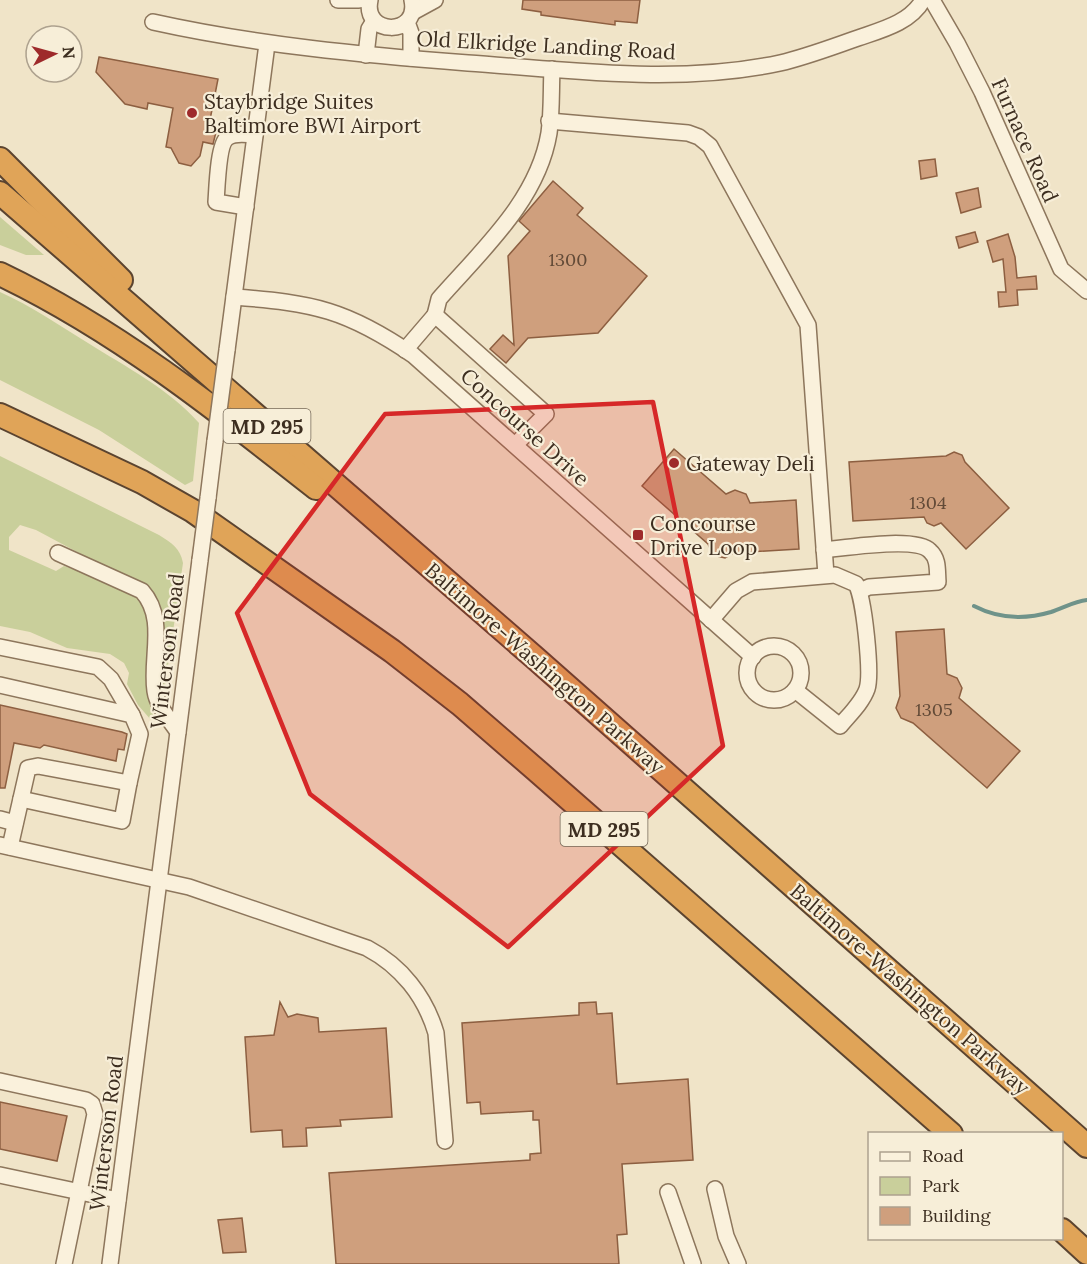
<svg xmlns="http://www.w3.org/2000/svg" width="1087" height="1264" viewBox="0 0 1087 1264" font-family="Lora,serif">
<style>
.green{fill:#c9cf9b}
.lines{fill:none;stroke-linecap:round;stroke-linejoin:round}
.stream{stroke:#6f938a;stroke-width:4}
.building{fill:#cf9f7d;stroke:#8d5f41;stroke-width:1.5}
.minor-casing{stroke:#8d765c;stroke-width:18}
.highway-casing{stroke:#5b4430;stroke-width:26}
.minor{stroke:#faf1dc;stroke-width:15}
.highway{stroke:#e0a458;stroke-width:22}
.minor-bridge-casing{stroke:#8d765c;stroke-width:18;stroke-linecap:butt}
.minor-bridge{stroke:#faf1dc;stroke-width:15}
.marked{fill:#d62828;fill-opacity:0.2;stroke:#d62828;stroke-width:4.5;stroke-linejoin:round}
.poi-dot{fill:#9e2a2b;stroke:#f7eed8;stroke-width:2}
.labels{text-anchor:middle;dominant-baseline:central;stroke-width:4.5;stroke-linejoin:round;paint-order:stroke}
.number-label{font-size:18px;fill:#624a37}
.shield{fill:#f7eed8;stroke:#756857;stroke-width:1.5}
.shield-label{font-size:20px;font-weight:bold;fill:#3d2e20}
.street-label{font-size:21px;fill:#3d2e20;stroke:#f7eed8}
.poi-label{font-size:21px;fill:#3d2e20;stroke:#f7eed8;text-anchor:start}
</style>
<rect width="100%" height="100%" fill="#f0e4c8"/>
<!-- green -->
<g class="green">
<polygon points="0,217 44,255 26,255 0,245"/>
<path d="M0,292C31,306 59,325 88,343C126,367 169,389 199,423L193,481L185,485L99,430L0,380Z"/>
<path d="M0,456L159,535C172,543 180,548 183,563L164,693L160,690C161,661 170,617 152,592L36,530L20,525L9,537V550L56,571L64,566C81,572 129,588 140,600C157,618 140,686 154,717L151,720L138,705L127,684L129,673L124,663L110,654L67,648L30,632L0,626Z"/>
</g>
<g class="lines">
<!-- stream -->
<path class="stream" d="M974,606C999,619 1024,620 1051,612C1063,608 1075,601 1087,600"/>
</g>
<!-- building -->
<g class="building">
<polygon points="523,0 640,0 637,23 615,21 615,25 541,15 541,12 522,9"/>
<polygon points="99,57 218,79 208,130 216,132 213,144 203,142 200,156 191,166 179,163 171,148 166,147 173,108 148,103 147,109 125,104 96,72"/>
<polygon points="935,159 937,176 921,179 919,161"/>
<polygon points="553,181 583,208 577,215 647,276 598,333 528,338 506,363 490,349 503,335 514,345 508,256 530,231 519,221"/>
<polygon points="978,188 981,207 961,213 956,193"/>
<polygon points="975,232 978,242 959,248 956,237"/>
<polygon points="1008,234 1015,257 1017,278 1036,276 1037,289 1017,290 1018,305 999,307 998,292 1006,292 1003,259 993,262 987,241"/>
<polygon points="674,449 726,494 735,490 746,494 750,503 796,500 799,549 733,553 725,558 713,555 708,544 642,486"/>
<polygon points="954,452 962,455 965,462 1009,508 966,549 941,523 934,526 927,523 924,517 853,521 849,462 946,456"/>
<polygon points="944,629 947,674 957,678 962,688 959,698 1020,751 987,788 913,723 901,718 896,708 900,696 896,632"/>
<polygon points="0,705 122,732 127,734 124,750 118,749 116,761 44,745 40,748 14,743 5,788 0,788"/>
<polygon points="280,1002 288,1017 297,1014 318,1018 319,1032 386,1028 392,1117 340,1120 341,1126 306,1128 307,1146 283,1147 282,1130 251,1132 245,1037 274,1035"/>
<polygon points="596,1002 597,1014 612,1013 617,1084 688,1079 693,1160 622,1164 627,1234 617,1235 619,1264 336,1264 329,1173 530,1160 530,1154 541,1153 539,1120 533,1120 533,1111 481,1114 480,1102 467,1103 462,1023 579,1015 579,1003"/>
<polygon points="0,1102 67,1116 57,1161 0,1149"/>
<polygon points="242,1218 246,1252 223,1253 218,1220"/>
</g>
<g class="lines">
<!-- minor casing -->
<g class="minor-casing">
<g id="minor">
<polyline points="338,0 359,0"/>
<path d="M370,0C362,36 420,37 412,0"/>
<polyline points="932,0 957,43 982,92 1061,269 1087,291"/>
<polyline points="413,12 435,0"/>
<path d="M153,22C257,45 362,55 468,63C570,70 678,85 780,63C806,57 832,47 858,38C881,30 910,23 923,0"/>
<polyline points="407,22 411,33 411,58"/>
<polyline points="366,55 369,29 374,21"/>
<polyline points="549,121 688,133 699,137 710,146 808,325 826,575"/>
<path d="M246,207L216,202C217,189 218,145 227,138C235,132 246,135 255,135"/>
<path d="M234,297C314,303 347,310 413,355L753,657"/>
<path d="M435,315L439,299C482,250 538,200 549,133C552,112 551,90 552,69"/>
<polyline points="227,350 267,44"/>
<polyline points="405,350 435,315 546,414 515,445"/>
<polyline points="208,498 215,441"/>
<path d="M824,550C845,548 916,536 930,551C939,559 937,571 938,582L869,587L860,591"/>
<path d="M58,553L142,591C167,619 150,657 155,691C157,706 170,720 178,732"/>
<path d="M711,620L736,591L752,582L835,575L856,584C864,597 872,674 867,689C862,703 849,715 840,726L795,690"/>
<circle cx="774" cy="673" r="27"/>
<polyline points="0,647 98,667 111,679 132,715"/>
<polyline points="0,685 132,715 140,734 129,783 38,766 28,768 10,847"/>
<polyline points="21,799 122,821 129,783"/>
<polyline points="0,819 15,823"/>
<path d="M0,845L189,887L367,948C401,966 425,996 436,1033L445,1141"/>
<polyline points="0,1081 86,1100 92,1104 95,1114 64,1264"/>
<polyline points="0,1175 118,1200"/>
<polyline points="715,1189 726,1236 738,1264"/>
<polyline points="668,1192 693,1264"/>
<polyline points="110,1264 200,560"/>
</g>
</g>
<!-- highway casing -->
<g class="highway-casing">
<g id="highway">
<polyline points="0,159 121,280"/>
<polyline points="0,193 534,657 1087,1146"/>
<path d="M0,274C115,329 216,409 316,488"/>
<polyline points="0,415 142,482 193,511 392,651 460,704 535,769 951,1134"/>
<polyline points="1062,1230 1087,1253"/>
</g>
</g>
<!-- minor -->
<use href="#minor" class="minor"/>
<!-- highway -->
<use href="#highway" class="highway"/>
<!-- minor-bridge casing -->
<g class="minor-bridge-casing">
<g id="minor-bridge">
<polyline points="215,441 227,350"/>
<polyline points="200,560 208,498"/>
</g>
</g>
<!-- minor-bridge -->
<use href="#minor-bridge" class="minor-bridge"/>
</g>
<!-- marked area -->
<path class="marked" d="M653,402L723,746L508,947L310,794L237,613L385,414Z"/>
<!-- markers -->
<g class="poi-dot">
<circle cx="192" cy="113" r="6"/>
<circle cx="674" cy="463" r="6"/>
<rect x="632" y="529" width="12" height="12" rx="3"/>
</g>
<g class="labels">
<!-- number labels -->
<g class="number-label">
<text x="568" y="259">1300</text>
<text x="928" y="502">1304</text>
<text x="934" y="709">1305</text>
</g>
<!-- shield labels -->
<g class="shield">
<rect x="223.5" y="409" width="87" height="34" rx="4.5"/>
<rect x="560.5" y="812" width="87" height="34" rx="4.5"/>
</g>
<g class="shield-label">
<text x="267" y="426">MD 295</text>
<text x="604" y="829">MD 295</text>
</g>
<!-- street labels -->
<g class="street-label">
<text transform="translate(546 45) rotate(3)">Old Elkridge Landing Road</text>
<text transform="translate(1025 140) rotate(66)">Furnace Road</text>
<text transform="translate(525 427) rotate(42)">Concourse Drive</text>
<text transform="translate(167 651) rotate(-83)">Winterson Road</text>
<text transform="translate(545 668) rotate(41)">Baltimore-Washington Parkway</text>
<text transform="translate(910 989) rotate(41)">Baltimore-Washington Parkway</text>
<text transform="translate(106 1133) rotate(-83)">Winterson Road</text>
</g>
<!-- poi labels -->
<g class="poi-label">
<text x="204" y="101">Staybridge Suites<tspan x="204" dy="24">Baltimore BWI Airport</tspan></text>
<text x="686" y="463">Gateway Deli</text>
<text x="650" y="523">Concourse<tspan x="650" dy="24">Drive Loop</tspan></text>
</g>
</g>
<!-- legend -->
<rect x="868" y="1132" width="195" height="108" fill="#f7eed8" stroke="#ada18e" stroke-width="1.5"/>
<rect x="880" y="1152" width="30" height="9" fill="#faf1dc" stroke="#ada18e" stroke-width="1.5"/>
<text x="922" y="1162" font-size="18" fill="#3d2e20">Road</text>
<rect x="880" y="1177" width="30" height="18" fill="#c9cf9b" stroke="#ada18e" stroke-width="1.5"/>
<text x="922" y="1192" font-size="18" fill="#3d2e20">Park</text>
<rect x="880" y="1207" width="30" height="18" fill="#cf9f7d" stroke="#ada18e" stroke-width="1.5"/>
<text x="922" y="1222" font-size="18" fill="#3d2e20">Building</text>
<!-- north arrow -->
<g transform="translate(54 54) rotate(85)"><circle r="28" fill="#f7eed8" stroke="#ada18e" stroke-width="1.5"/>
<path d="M0-4.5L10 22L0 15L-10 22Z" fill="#9e2a2b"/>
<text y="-9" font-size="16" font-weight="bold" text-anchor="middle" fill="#3d2e20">N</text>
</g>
</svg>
